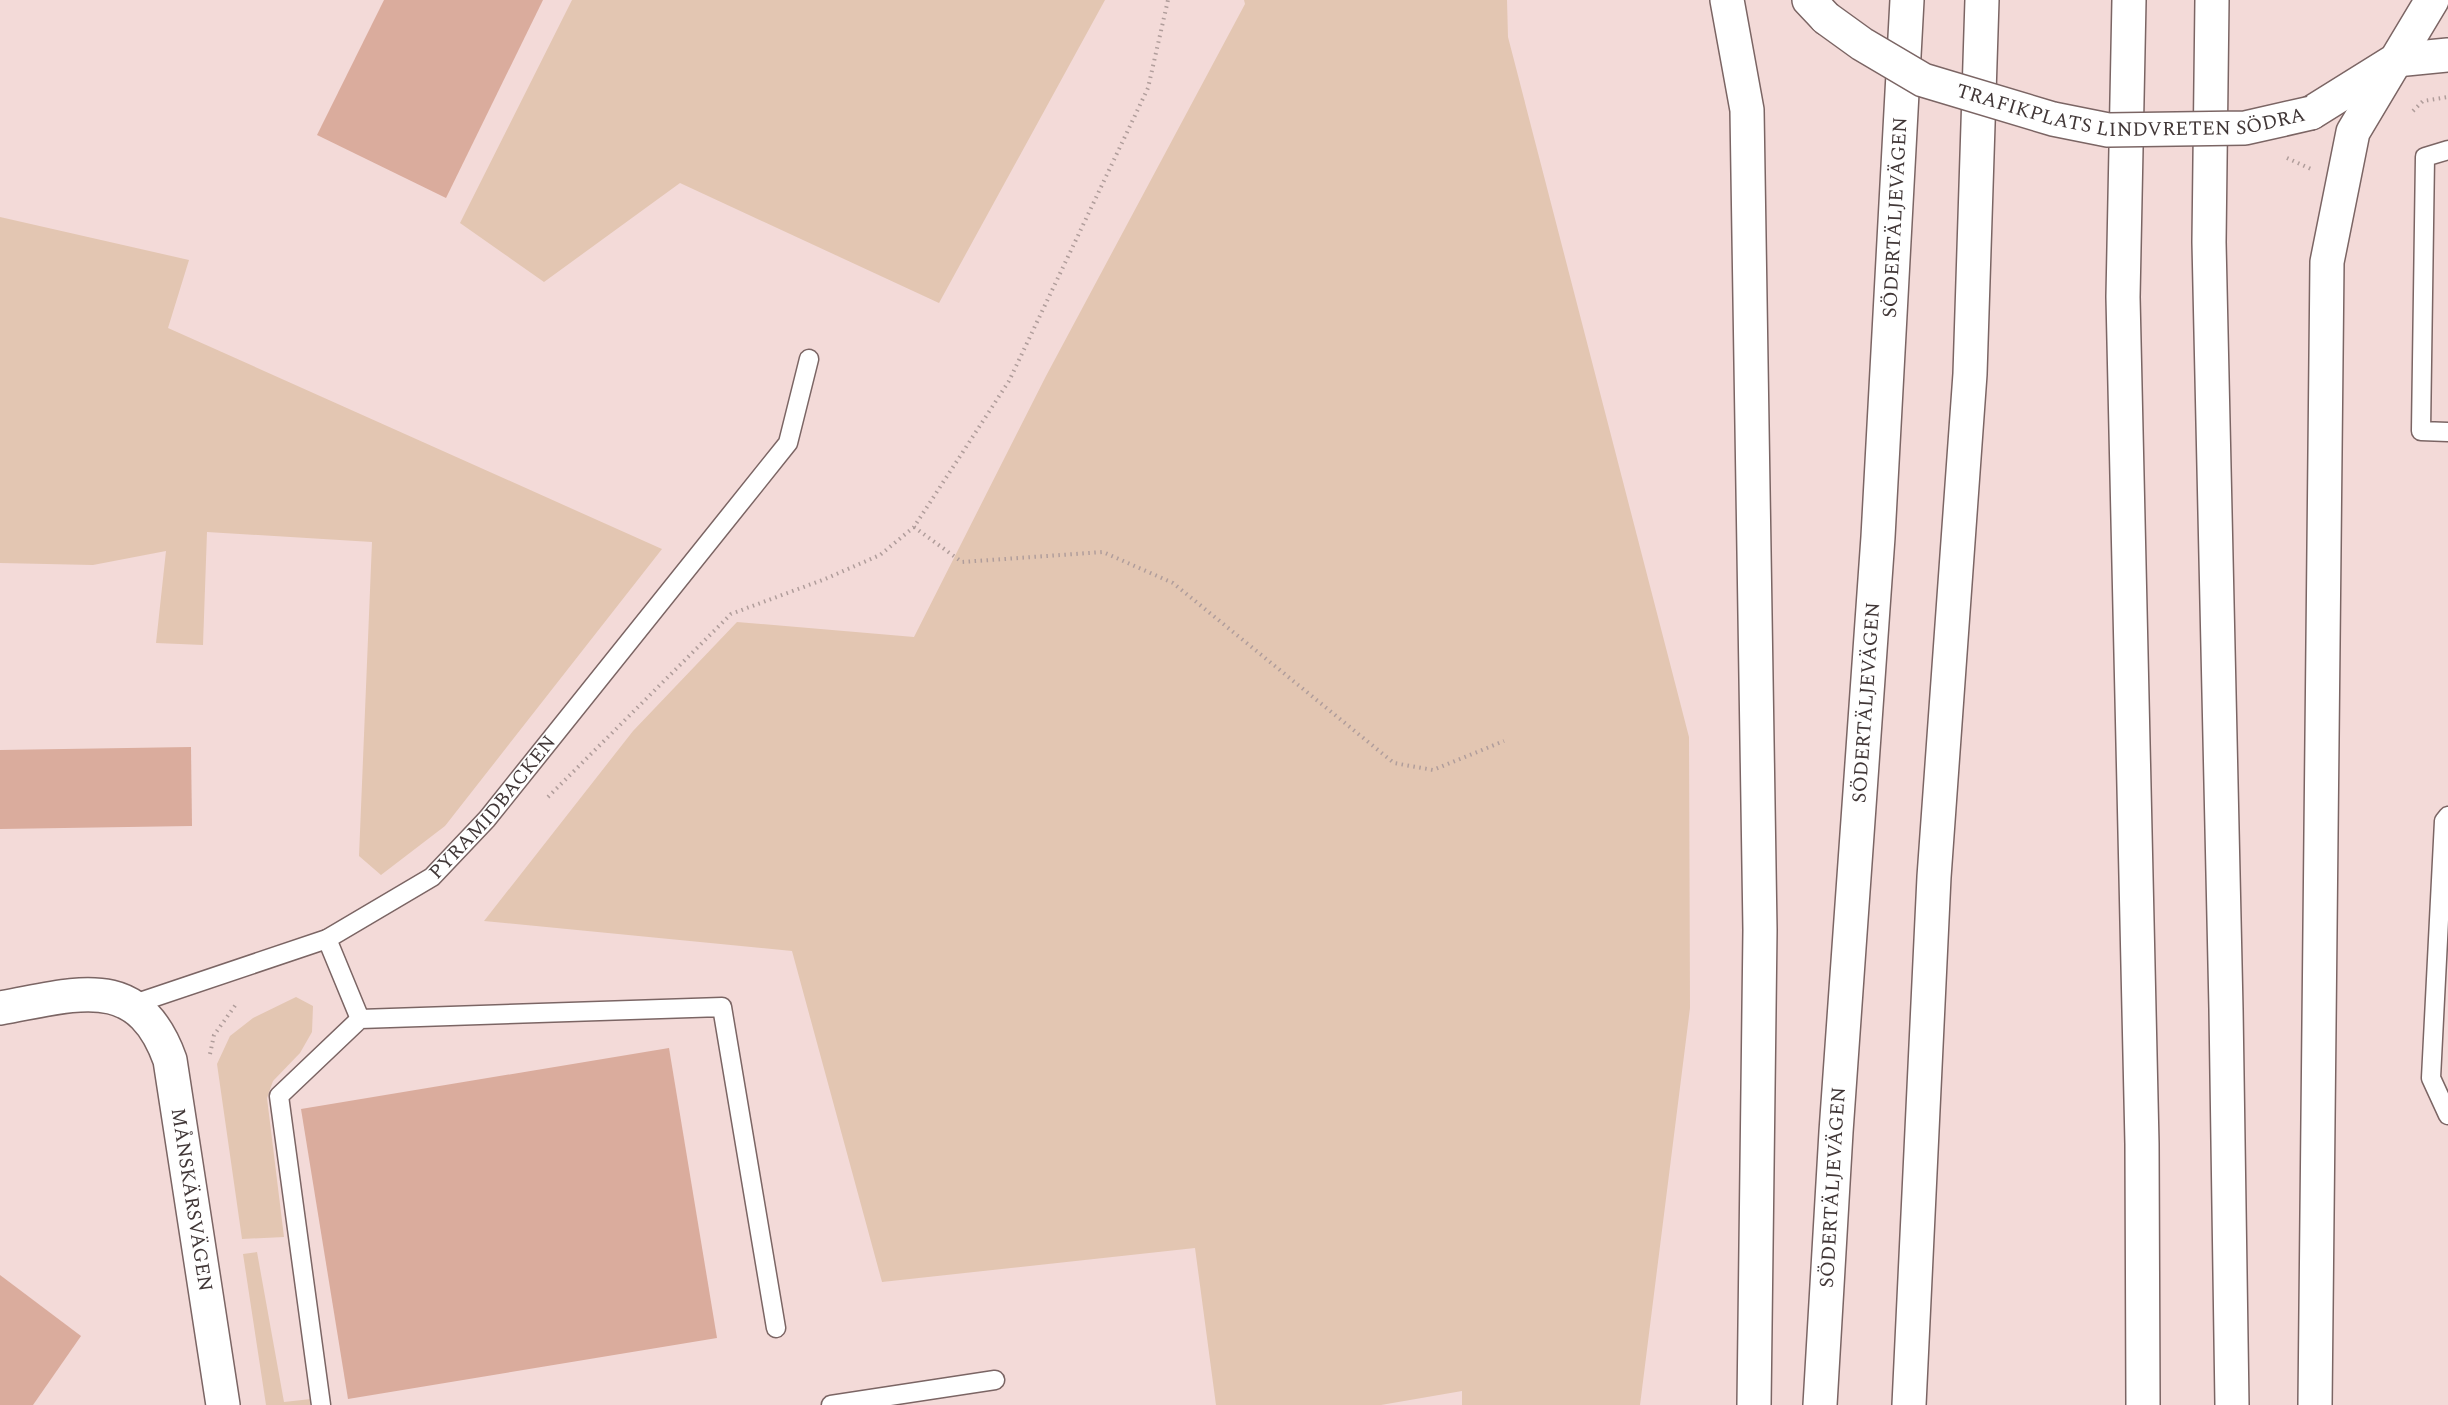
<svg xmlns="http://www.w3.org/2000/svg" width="2448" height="1405" viewBox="0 0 2448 1405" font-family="Spectral,serif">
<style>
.green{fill:#e3c6b2}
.building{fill:#daac9d}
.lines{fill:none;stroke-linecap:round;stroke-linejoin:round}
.lane-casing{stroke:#7b6564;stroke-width:21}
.street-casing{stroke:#7b6564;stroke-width:36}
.secondary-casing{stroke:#7b6564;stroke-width:36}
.highway-casing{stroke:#7b6564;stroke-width:36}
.path{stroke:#b09d9b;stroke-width:4;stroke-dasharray:1.5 4.5;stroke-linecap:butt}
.lane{stroke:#fff;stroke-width:18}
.street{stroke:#fff;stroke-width:33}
.secondary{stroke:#fff;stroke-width:33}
.highway{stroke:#fff;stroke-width:33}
.secondary-bridge-casing{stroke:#7b6564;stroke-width:36;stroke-linecap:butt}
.path-bridge{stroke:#b09d9b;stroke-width:4;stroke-dasharray:1.5 4.5;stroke-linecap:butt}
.secondary-bridge{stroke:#fff;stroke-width:33}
.labels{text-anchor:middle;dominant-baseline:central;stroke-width:6;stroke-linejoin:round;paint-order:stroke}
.street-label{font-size:20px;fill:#413737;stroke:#f3dad8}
</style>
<rect width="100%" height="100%" fill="#f3dad8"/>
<!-- green -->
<g class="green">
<polygon points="572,0 1105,0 939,303 680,183 544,282 460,223"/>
<polygon points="1244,0 1507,0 1508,37 1689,737 1690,1008 1640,1405 1462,1405 1462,1391 1381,1405 1216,1405 1195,1248 882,1282 792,951 484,921 633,731 737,622 914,637 1046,376 1245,4"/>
<polygon points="0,217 189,260 168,328 662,549 445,826 381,875 359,856 372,542 207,532 203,645 156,643 166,551 93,565 0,563"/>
<polygon points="296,997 313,1006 312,1032 300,1053 273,1081 267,1098 284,1237 242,1239 217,1064 230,1036 253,1018"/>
<polygon points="257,1252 284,1402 311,1399 310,1405 266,1405 243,1254"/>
</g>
<!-- building -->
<g class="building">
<polygon points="384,0 543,0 446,198 317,135"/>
<polygon points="191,747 192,826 0,829 0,750"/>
<polygon points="669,1048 717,1338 348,1399 301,1109"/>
<polygon points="0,1275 81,1336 33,1405 0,1405"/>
</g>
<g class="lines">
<!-- lane casing -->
<g class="lane-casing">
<g id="lane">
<polyline points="2448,150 2425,157 2421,431 2448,432"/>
<polyline points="2448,816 2444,821 2431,1078 2448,1115"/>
<polyline points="327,939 360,1019"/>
<path id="s1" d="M134,1004L327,939L432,877L487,819L788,443L809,359"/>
<polyline points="321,1405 279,1096 360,1019 722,1007 776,1328"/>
<polyline points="831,1405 995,1380"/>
</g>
</g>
<!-- street casing -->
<g class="street-casing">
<g id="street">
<path id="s2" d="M0,1008C75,995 138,970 170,1060L223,1405"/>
</g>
</g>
<!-- secondary casing -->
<g class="secondary-casing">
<g id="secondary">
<polyline points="1809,0 1826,18"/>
<polyline points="2396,60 2448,55"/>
<polyline points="2311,113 2396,60 2432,0"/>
</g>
</g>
<!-- highway casing -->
<g class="highway-casing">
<g id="highway">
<polyline points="1727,0 1747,110 1760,930 1754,1405"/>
<polyline points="2129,0 2123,297 2142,1144 2143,1405"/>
<polyline points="2212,0 2209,242 2226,1009 2232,1405"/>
<path id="s3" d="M1820,1405L1836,1132L1878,537L1907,0"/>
<polyline points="1909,1405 1934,877 1970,374 1982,0"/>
<polyline points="2315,1405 2327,262 2353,132 2396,60"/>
</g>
</g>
<!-- path -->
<g class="path">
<polyline points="2413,111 2423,101 2448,97"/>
<polyline points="914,527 962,562 1103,552 1173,583 1394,763 1433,770 1504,741"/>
<polyline points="548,797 731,614 825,579 880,555 914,527 1009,381 1148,88 1168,0"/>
<polyline points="210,1054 214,1035 237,1003"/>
</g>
<!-- lane -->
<use href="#lane" class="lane"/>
<!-- street -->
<use href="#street" class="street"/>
<!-- secondary -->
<use href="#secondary" class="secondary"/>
<!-- highway -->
<use href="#highway" class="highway"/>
<!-- secondary-bridge casing -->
<g class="secondary-bridge-casing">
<g id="secondary-bridge">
<path id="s4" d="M1826,18L1862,44L1923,80L2053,119L2108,130L2245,128L2311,113"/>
</g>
</g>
<!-- path-bridge -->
<polyline class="path-bridge" points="2287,158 2311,169"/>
<!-- secondary-bridge -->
<use href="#secondary-bridge" class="secondary-bridge"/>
</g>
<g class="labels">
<!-- street labels -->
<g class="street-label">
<text stroke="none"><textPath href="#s4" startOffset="328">TRAFIKPLATS LINDVRETEN SÖDRA</textPath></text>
<text stroke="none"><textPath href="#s3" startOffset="1190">SÖDERTÄLJEVÄGEN</textPath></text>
<text stroke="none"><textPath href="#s3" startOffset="704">SÖDERTÄLJEVÄGEN</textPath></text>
<text stroke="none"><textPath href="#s1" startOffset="418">PYRAMIDBACKEN</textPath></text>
<text stroke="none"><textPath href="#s3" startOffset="218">SÖDERTÄLJEVÄGEN</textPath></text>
<text stroke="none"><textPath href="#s2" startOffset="344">MÅNSKÄRSVÄGEN</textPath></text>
</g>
</g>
</svg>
